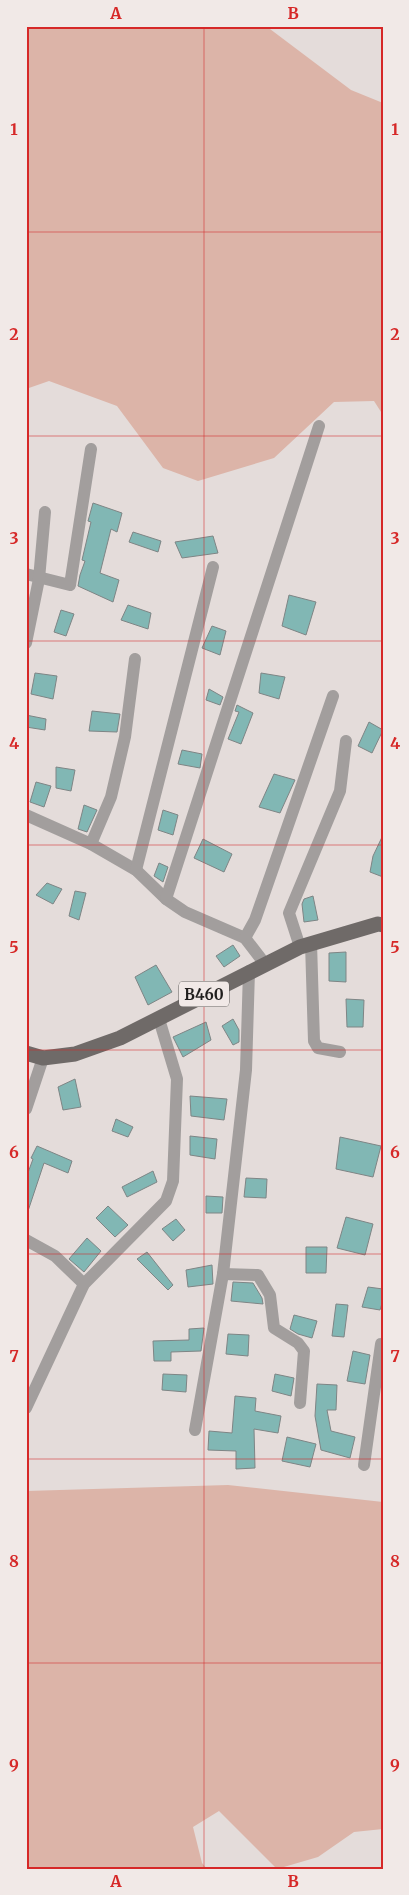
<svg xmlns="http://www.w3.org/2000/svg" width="409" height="1895" viewBox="0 0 409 1895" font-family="Merriweather,serif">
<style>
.green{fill:#dcb4a8}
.building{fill:#81b7b4;stroke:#7e8585}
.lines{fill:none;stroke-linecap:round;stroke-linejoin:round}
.minor{stroke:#a29e9d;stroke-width:12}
.primary{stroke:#6f6a68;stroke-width:15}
.grid{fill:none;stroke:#d62828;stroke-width:1;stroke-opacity:0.55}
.labels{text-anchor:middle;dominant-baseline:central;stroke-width:4.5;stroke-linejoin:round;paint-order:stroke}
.shield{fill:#f1e9e7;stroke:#5f5c5a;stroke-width:1}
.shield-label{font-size:15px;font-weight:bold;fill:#211f1e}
.neatline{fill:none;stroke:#d62828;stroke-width:2}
.grid-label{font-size:16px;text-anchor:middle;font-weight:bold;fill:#d62828}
</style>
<rect width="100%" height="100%" fill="#e4dcda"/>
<!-- green -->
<g class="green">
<polygon points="26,26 266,26 351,90 383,103 383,415 374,401 334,402 274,458 198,481 163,468 117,406 49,381 26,389"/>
<polygon points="228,1485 383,1502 383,1829 354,1832 318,1857 277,1869 219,1811 193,1827 202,1863 207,1869 26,1869 26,1491"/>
</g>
<!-- building -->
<g class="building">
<polygon points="93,503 122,513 117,532 111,529 100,573 119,580 113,602 78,586 80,575 85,561 82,560 91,522 88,521"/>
<polygon points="133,532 161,541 158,552 129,542"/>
<polygon points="213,536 218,553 182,558 175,542"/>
<polygon points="289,595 316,602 306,635 282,626"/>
<polygon points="128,605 151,613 148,629 121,620"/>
<polygon points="61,610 74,614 66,636 54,632"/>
<polygon points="212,626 226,631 220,655 202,648"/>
<polygon points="35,673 57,676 53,699 31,694"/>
<polygon points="261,673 285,677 279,699 259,693"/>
<polygon points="209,689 223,697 220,705 206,700"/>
<polygon points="237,705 253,713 241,744 228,739 239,712 235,711"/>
<polygon points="92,711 120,714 117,732 89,731"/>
<polygon points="26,715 46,719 45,730 26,727"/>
<polygon points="369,722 383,730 372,753 358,746"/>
<polygon points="182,750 202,754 200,768 178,764"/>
<polygon points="56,767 75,770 71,791 56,788"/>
<polygon points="274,774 295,780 280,813 259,807"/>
<polygon points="36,782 51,786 44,807 30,802"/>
<polygon points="84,805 97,810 87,832 78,829"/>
<polygon points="163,810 178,815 173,835 158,830"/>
<polygon points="383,835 383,877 370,872 373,856"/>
<polygon points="203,839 232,854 224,872 194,858"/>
<polygon points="159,863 168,867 163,882 154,876"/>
<polygon points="47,883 62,889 53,904 36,895"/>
<polygon points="75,891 86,893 79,920 69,916"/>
<polygon points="313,896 318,920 304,922 302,904 304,899"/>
<polygon points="233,945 240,956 224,967 216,956"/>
<polygon points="346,952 346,982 329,981 329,953"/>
<polygon points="156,965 172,992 148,1005 135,977"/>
<polygon points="346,999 364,1000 363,1027 347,1027"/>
<polygon points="233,1019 239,1030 239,1042 233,1045 222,1026"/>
<polygon points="206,1022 211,1040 183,1057 173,1037"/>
<polygon points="75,1079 81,1107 63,1110 58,1087"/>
<polygon points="190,1096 227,1099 224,1120 191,1116"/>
<polygon points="116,1119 133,1127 128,1137 112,1131"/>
<polygon points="190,1136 217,1139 215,1159 190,1155"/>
<polygon points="340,1137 381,1146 373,1177 336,1169"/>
<polygon points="37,1146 72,1161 68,1173 44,1163 28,1211 26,1210 26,1178 33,1159 31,1158"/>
<polygon points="153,1171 157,1182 127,1197 122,1187"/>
<polygon points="246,1178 267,1179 266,1198 244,1197"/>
<polygon points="206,1196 223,1197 222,1213 206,1213"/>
<polygon points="108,1206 128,1225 115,1237 96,1218"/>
<polygon points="346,1217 373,1224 365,1255 337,1248"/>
<polygon points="176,1219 185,1230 173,1241 162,1229"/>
<polygon points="87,1238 101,1251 84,1272 69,1259"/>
<polygon points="306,1247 327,1247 326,1273 306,1273"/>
<polygon points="147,1252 173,1285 168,1290 137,1259"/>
<polygon points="212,1265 213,1284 188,1287 186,1270"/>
<polygon points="233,1282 253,1283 262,1298 263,1304 231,1301"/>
<polygon points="368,1287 383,1289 383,1300 380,1310 362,1307"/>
<polygon points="336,1304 348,1305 344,1337 332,1336"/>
<polygon points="294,1315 317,1321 312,1338 298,1334 290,1329"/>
<polygon points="204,1328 201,1351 171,1352 171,1361 154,1361 153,1341 189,1340 189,1329"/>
<polygon points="228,1334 249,1335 248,1356 226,1354"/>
<polygon points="353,1351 370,1355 365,1384 347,1381"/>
<polygon points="163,1374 187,1375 186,1392 162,1390"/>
<polygon points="275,1374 294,1378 291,1396 272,1391"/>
<polygon points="317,1384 337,1385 336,1410 327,1410 331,1431 355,1437 350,1458 321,1450 315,1416"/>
<polygon points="235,1396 256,1398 255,1411 281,1416 278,1433 254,1429 255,1468 236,1469 236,1451 208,1450 209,1431 232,1433"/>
<polygon points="287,1437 316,1444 310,1467 282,1461"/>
</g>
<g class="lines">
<!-- minor -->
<g class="minor">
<polyline points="26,574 70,585 91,449"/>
<polyline points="26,643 39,579 45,512"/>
<polyline points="26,815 91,844 136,870 166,899 185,912 245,938 265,964"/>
<polyline points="91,844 111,797 125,737 135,659"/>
<polyline points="136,870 213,567"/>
<polyline points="166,899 319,426"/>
<polyline points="245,938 255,920 333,696"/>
<polyline points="311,943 314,1041 318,1048 340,1052"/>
<polyline points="300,947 289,913 340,791 346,741"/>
<polyline points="26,1109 43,1058"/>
<polyline points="26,1240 55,1256 84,1284"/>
<polyline points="223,1274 258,1275 270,1295 274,1328 298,1343 304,1351 300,1403"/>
<polyline points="26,1408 84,1284 166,1201 173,1181 177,1079 159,1019"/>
<polyline points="195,1430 223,1274 246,1070 249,971"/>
<polyline points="364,1465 381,1344 383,1344"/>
</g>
<!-- primary -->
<polyline class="primary" points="26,1053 43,1058 75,1054 120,1038 300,947 378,924 383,925"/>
</g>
<!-- grid -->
<path class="grid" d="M204,26V1869M26,232H383M26,436H383M26,641H383M26,845H383M26,1050H383M26,1254H383M26,1459H383M26,1663H383"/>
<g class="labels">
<!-- shield labels -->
<rect class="shield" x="179" y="981.5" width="50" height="25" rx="4"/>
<g class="shield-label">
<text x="204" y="994">B460</text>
</g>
</g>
<!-- border -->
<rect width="409" height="1895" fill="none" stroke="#f1e9e7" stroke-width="55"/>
<rect x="28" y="28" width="354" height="1840" class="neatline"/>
<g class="grid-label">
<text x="116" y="19">A</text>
<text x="293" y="19">B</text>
<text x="14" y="135">1</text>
<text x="395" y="135">1</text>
<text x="14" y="340">2</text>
<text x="395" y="340">2</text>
<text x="14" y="544">3</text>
<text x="395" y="544">3</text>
<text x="14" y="749">4</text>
<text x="395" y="749">4</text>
<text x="14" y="953">5</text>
<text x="395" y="953">5</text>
<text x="14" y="1158">6</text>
<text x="395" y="1158">6</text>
<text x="14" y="1362">7</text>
<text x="395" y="1362">7</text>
<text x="14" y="1567">8</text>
<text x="395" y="1567">8</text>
<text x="14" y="1771">9</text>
<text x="395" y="1771">9</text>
<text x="116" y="1887">A</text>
<text x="293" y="1887">B</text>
</g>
</svg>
